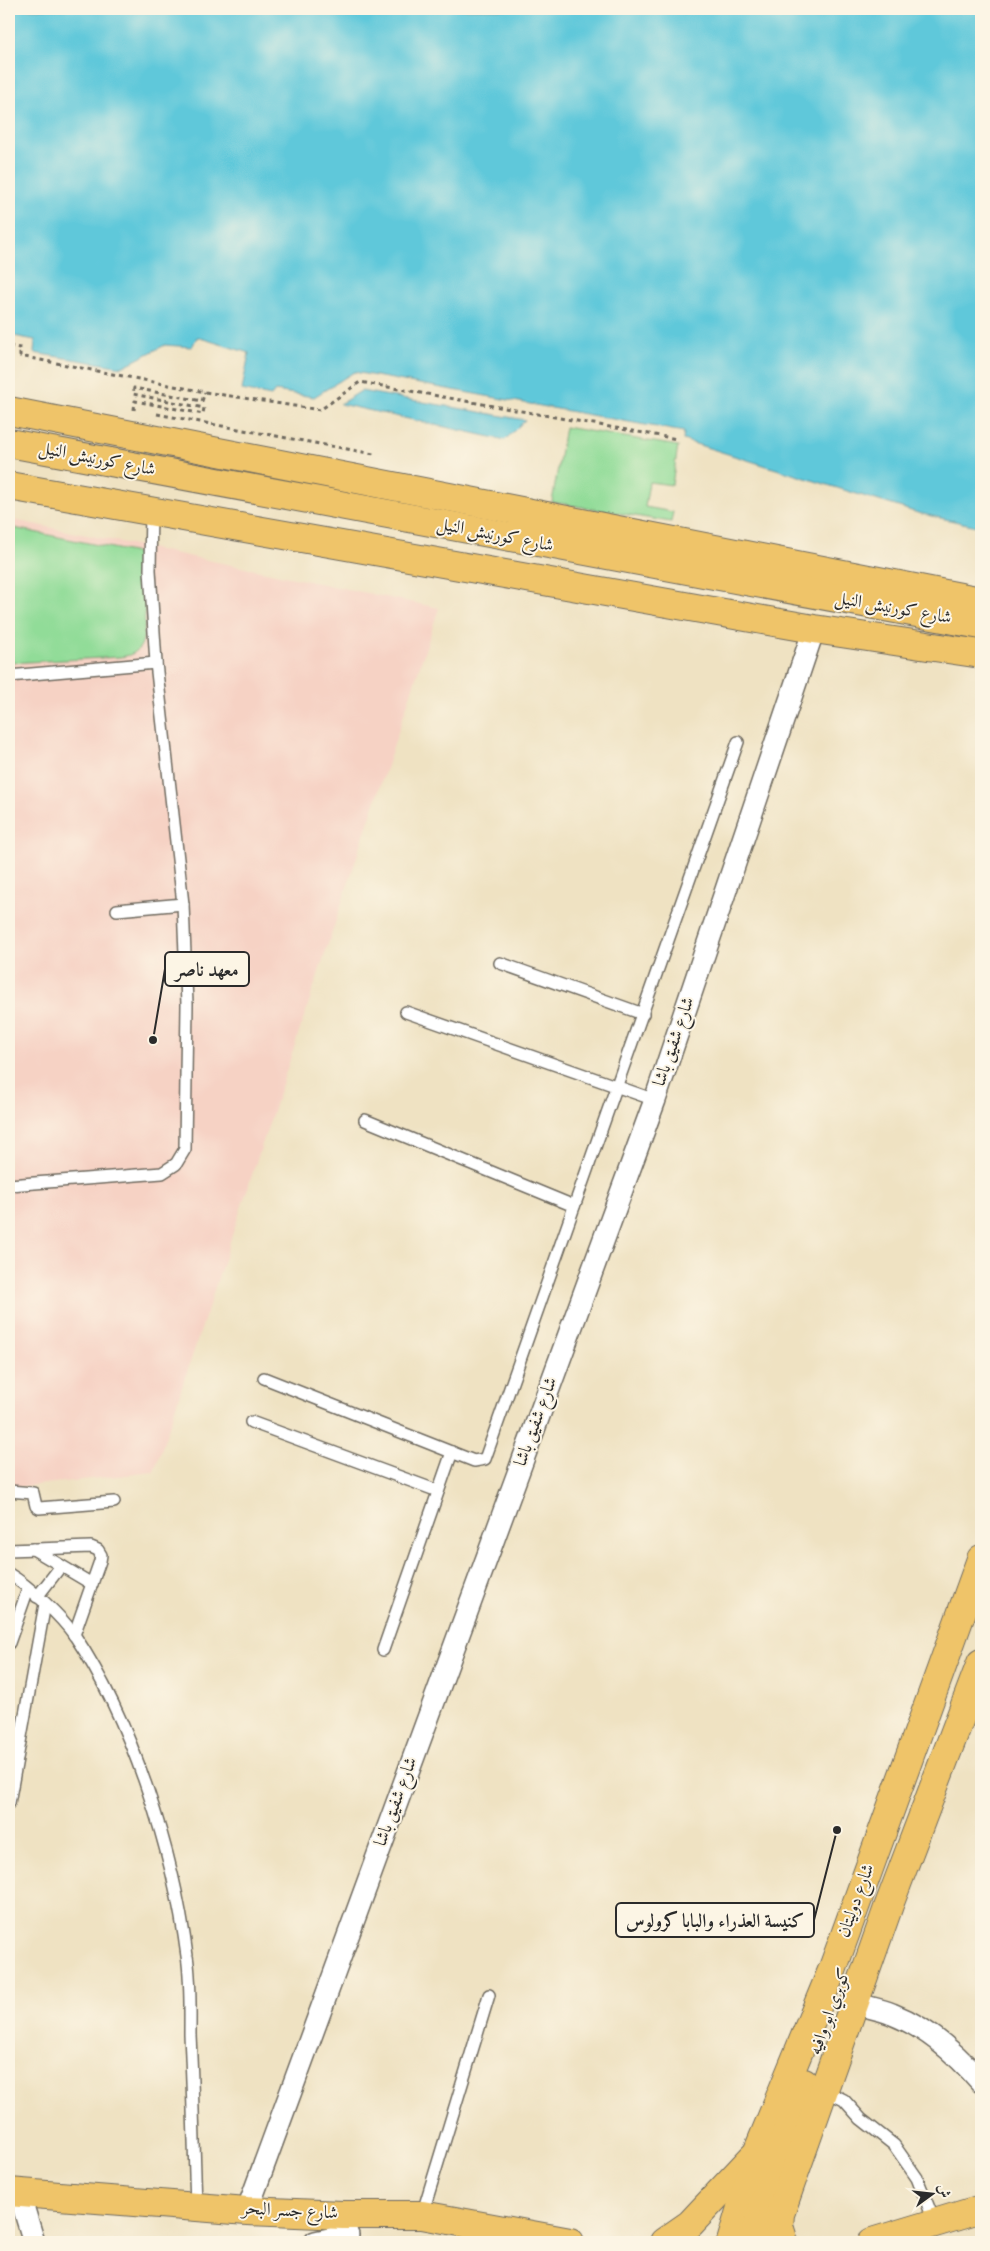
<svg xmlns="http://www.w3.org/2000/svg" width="990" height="2251" viewBox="0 0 990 2251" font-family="'Sorts Mill Goudy',Amiri,serif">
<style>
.built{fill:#f6d2c4}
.green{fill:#91dc98;stroke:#5e8462}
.water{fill:#5ec8da;stroke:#447a82}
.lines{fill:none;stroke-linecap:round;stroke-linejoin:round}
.lane-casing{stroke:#706b60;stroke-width:14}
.street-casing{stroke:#706b60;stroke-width:24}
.primary-casing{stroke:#706b60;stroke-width:30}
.highway-casing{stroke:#706b60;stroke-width:30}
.path{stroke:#706b60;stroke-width:3;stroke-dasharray:4 4;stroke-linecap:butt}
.lane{stroke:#fff;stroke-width:11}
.street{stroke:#fff;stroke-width:21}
.primary{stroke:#efc469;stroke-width:28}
.highway{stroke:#efc469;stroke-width:28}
.labels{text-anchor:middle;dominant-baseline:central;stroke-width:4;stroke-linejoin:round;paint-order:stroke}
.street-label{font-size:18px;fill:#2b2b2b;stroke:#fcf5e5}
.leader{fill:none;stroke:#2b2b2b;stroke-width:2}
.callout-dot{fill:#2b2b2b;stroke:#fcf5e5;stroke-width:2}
.callout{fill:#fcf5e5;stroke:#2b2b2b;stroke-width:2}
.callout-label{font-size:19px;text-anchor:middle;font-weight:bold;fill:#2b2b2b}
</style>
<rect width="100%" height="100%" fill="#fcf5e5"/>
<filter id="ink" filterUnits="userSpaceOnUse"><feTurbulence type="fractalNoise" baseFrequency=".02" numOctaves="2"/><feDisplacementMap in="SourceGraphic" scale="10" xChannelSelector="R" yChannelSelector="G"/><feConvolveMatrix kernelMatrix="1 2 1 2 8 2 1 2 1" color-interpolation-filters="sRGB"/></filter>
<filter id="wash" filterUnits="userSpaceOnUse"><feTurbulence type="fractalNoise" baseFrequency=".0096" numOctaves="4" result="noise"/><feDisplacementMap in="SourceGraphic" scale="20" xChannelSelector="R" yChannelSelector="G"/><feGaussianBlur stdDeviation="1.12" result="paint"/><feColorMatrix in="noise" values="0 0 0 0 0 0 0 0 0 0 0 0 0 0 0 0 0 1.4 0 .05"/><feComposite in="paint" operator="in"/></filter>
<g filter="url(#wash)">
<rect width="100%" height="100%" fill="#efe2c2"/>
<!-- built -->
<polygon class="built" points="9,519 439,608 154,1472 9,1488"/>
<!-- green -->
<g class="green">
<polygon points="565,427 678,446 672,485 649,482 645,507 673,512 671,522 552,502"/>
<path d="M9,527L142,554C143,571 149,635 140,647C135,654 128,656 120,657L9,663Z"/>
</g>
<!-- water -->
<g class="water">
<polygon points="9,9 981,9 981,527 918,513 683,440 684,432 354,372 314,397 275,391 271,396 242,390 249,353 197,337 192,347 165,345 122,367 34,353 35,340 9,335"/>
<polygon points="361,391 525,420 505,440 340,404"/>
</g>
</g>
<g filter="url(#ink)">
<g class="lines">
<!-- lane casing -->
<g class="lane-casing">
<g id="lane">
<polyline points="9,676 156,663"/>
<polyline points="117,910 183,904"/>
<polyline points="500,963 643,1014"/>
<polyline points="406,1012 655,1100"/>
<polyline points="365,1120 574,1206"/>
<polyline points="9,1185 162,1173 176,1164 185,1149 187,1004 183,904 156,663 150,570 151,511"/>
<polyline points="264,1378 474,1461 485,1459 738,742"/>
<polyline points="251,1422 438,1491"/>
<polyline points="9,1491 33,1493 36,1506 39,1508 114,1502"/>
<polyline points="33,1549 92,1584"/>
<polyline points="9,1550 91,1547 98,1550 101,1555 100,1561 74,1635"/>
<path d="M9,1574C29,1586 62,1617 75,1636C132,1721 174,1854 187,1956C191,1981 190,2009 190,2035C193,2092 194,2149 196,2205"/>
<polyline points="37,1597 61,1566"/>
<polyline points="9,1643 28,1589"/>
<polyline points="383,1650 452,1452"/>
<polyline points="9,1803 45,1604"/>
<polyline points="824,2090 844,2100 861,2119 894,2145 917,2178 935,2223"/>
<polyline points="422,2215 489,1995"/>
</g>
</g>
<!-- street casing -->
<g class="street-casing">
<g id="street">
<path d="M854,2003C866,2007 880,2009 892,2014C928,2028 956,2053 981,2082"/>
<polyline points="19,2193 34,2242"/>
<polyline points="247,2211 655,1100 814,629"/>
<polyline points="315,2242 348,2235"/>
</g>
</g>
<!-- primary casing -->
<g class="primary-casing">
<g id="primary">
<polyline points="9,2192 247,2211 343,2215 422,2215 570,2242"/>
<polyline points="664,2242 690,2224 753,2157"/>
<polyline points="731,2242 757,2153 833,1968 981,1559"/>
<path d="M754,2242C766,2188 786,2135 804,2083"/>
<polyline points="784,2242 779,2226 780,2214 889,1905 981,1663"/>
<polyline points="872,2242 981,2209"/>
</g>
</g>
<!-- highway casing -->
<g class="highway-casing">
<g id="highway">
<polyline points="9,411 981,601"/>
<polyline points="9,443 981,625"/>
<polyline points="9,486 814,629 981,654"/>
<polyline points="976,1576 981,1565"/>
</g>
</g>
<!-- path -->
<g class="path">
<polyline points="9,346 20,348 20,356 205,392 320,410 360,382 677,439"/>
<polyline points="134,410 135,401 203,414 204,408 133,394 134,388 202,401 205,392"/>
<polyline points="157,414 374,454"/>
</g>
<!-- lane -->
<use href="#lane" class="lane"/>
<!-- street -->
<use href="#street" class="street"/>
<!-- primary -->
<use href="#primary" class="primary"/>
<!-- highway -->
<use href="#highway" class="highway"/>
</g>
</g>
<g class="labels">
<!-- street labels -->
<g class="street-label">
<text transform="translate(97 460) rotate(11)">شارع كورنيش النيل</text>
<text transform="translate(495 536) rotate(11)">شارع كورنيش النيل</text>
<text transform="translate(893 609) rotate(10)">شارع كورنيش النيل</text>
<text transform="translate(675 1042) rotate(-71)">شارع شفيق باشا</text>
<text transform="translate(537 1422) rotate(-70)">شارع شفيق باشا</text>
<text transform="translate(397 1802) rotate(-70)">شارع شفيق باشا</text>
<text transform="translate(857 1901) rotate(-70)">شارع دوليتان</text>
<text transform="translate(831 2012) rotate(-70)">كوبري ابو وافيه</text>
<text transform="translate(290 2212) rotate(3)">شارع جسر البحر</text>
</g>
</g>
<!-- callouts -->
<path class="leader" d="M153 1040L165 969M837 1830L814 1920"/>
<g class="callout-dot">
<circle cx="153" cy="1040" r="5"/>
<circle cx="837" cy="1830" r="5"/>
</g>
<g class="callout">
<rect x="165" y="952" width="84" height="34" rx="5"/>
<rect x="616" y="1903" width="198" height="34" rx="5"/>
</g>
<g class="callout-label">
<text x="207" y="976">معهد ناصر</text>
<text x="715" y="1927">كنيسة العذراء والبابا كرولوس</text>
</g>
<!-- margin -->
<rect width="990" height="2251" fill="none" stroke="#fcf5e5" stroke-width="30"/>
<!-- north arrow -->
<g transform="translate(932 2194) rotate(75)" stroke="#fcf5e5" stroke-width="4" paint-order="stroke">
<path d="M0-4L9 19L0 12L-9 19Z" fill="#2b2b2b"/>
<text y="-8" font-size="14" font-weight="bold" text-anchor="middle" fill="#2b2b2b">ش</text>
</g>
</svg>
